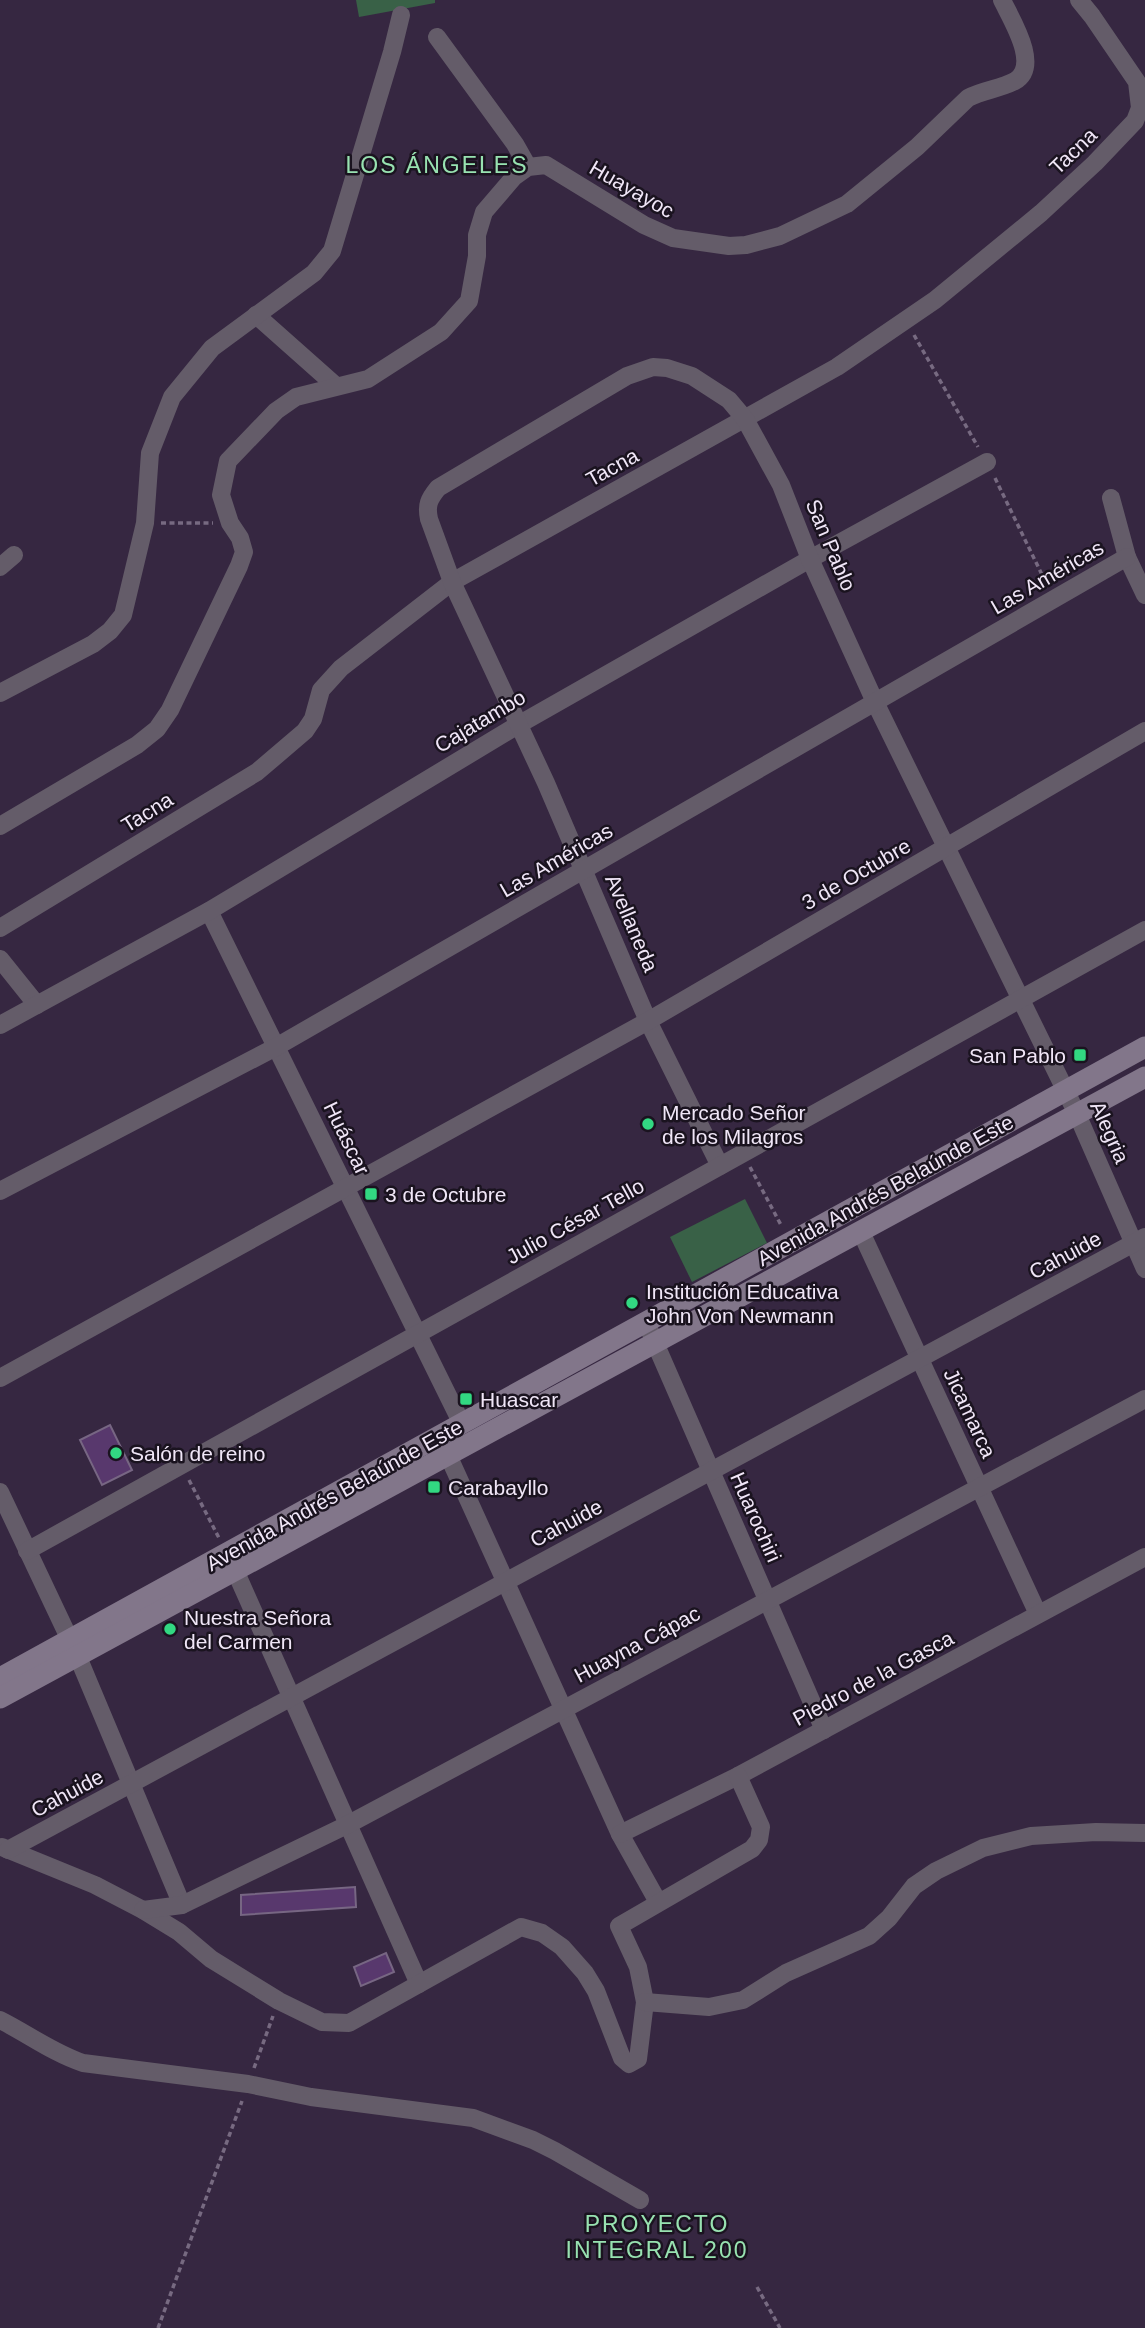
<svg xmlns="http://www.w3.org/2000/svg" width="1145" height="2328" viewBox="0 0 1145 2328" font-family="Helvetica,sans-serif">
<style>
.green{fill:#396147}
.building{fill:#58386d;stroke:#776683;stroke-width:2}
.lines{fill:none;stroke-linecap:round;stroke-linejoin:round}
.path{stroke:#776a81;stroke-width:3.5;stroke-dasharray:5 3.5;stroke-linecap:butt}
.street{stroke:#645c69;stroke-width:18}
.secondary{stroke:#82768a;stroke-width:21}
.poi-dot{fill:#32d882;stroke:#1a131f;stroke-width:2.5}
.labels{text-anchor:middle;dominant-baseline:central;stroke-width:5;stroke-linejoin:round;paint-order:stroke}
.street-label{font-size:21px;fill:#f0e6f7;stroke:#1a131f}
.poi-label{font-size:21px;fill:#f0e6f7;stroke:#1a131f;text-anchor:start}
.neighbourhood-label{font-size:23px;letter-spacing:2px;fill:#98e2b1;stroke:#1a131f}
</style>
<rect width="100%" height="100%" fill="#362741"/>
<!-- green -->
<g class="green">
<polygon points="356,0 435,0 435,3 359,17"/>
<polygon points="745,1199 767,1243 692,1282 670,1237"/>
</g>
<!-- building -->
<g class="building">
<polygon points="110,1425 132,1470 102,1485 80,1440"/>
<polygon points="355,1887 356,1907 241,1915 241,1895"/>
<polygon points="386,1953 394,1972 361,1986 354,1967"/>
</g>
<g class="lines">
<!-- path -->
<g class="path">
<polyline points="914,335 978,447"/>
<polyline points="995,478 1047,585"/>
<polyline points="161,523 213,523"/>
<polyline points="750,1167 781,1225"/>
<polyline points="189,1480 219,1538"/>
<polyline points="254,2068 273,2016"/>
<polyline points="757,2287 780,2328"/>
<polyline points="158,2328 242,2101"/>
</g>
<!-- street -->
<g class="street">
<polyline points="437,37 515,144 528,167"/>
<polyline points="256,315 336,386"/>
<polyline points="1111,498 1127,557 1145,595"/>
<polyline points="0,567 14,555"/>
<polyline points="0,693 93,644 110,631 123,615 145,523 150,453 172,397 212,348 314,273 332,251 392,52 401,15"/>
<path d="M0,826L137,745L157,729L170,710L239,566L244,552L240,538L230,523L221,495L228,461L276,411L296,397L368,379L441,332L469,301L477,256V235L484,212L514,177L528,167L546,165L644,225L673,238L729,246L746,245L780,236L847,204L917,147L968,98C983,90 1000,89 1015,81C1041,66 1011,19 1002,0"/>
<polyline points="209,911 462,1424"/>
<polyline points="0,928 257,772 305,731 313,719 321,690 341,668 452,582 837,367 935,300 1041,213 1095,163 1135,121 1140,108 1137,82 1092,16 1079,0"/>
<polyline points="0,959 37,1005"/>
<polyline points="0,1025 209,911 518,725 810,559 987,462"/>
<path d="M720,1166L648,1021L546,783L452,582L429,519C426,505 429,499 438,488L627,376L653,367L667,368L692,376L729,400L745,419L781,485L810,559L875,702L1077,1114L1145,1269"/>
<polyline points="0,1191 276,1047 1127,557"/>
<polyline points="861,1232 1038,1614"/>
<polyline points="646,1322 824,1730"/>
<polyline points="0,1378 648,1021 1145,731"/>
<polyline points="448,1455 620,1834 658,1902"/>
<polyline points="0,1492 78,1657 182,1905"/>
<polyline points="27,1551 1145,930"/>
<polyline points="230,1559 419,1984"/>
<polyline points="620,1834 738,1776 1145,1557"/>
<polyline points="2,1847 95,1885 143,1910 179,1932 211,1959 279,2001 322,2022 349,2023 521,1927 542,1933 562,1947 585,1973 596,1991 622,2058 629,2064 638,2059 645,2002 638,1967 619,1926 752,1849 759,1840 761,1827 738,1776"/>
<polyline points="8,1850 1145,1237"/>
<polyline points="143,1910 182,1905 347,1825 1145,1399"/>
<polyline points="645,2002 709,2007 743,2000 786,1973 869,1936 889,1918 914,1886 936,1871 983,1848 1031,1836 1096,1832 1145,1833"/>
<path d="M0,2020C28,2034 53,2053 83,2063L248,2084L311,2097L473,2118L533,2140L555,2151L640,2200"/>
</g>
<!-- secondary -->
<g class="secondary">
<polyline points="0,1678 1145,1047"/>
<polyline points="0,1698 1145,1077"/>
</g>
</g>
<!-- markers -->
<g class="poi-dot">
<rect x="1073" y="1048" width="14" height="14" rx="3.5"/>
<circle cx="648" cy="1124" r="7"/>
<rect x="364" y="1187" width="14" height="14" rx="3.5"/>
<circle cx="632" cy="1303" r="7"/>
<rect x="459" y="1392" width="14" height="14" rx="3.5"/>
<circle cx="116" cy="1453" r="7"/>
<rect x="427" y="1480" width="14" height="14" rx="3.5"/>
<circle cx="170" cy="1629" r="7"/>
</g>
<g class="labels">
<!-- street labels -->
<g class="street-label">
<text transform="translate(1073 151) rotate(-44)">Tacna</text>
<text transform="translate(632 189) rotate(30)">Huayayoc</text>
<text transform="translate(612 467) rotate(-29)">Tacna</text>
<text transform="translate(831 545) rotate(67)">San Pablo</text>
<text transform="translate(1047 577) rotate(-30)">Las Américas</text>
<text transform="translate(480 721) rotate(-31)">Cajatambo</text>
<text transform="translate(147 812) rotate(-32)">Tacna</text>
<text transform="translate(556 860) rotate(-30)">Las Américas</text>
<text transform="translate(856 874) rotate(-30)">3 de Octubre</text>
<text transform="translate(632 923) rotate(67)">Avellaneda</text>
<text transform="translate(1110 1132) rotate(66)">Alegria</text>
<text transform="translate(347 1138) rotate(64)">Huáscar</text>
<text transform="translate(885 1190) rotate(-29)">Avenida Andrés Belaúnde Este</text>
<text transform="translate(575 1221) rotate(-29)">Julio César Tello</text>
<text transform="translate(1065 1255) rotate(-28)">Cahuide</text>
<text transform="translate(970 1413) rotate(65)">Jicamarca</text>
<text transform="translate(334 1495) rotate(-29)">Avenida Andrés Belaúnde Este</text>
<text transform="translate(756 1517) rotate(66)">Huarochiri</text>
<text transform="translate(566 1523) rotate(-28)">Cahuide</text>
<text transform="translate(637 1644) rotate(-28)">Huayna Cápac</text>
<text transform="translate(873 1678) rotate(-28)">Piedro de la Gasca</text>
<text transform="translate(67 1793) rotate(-28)">Cahuide</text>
</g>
<!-- poi labels -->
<g class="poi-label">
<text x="1066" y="1055" text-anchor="end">San Pablo</text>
<text x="662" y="1112">Mercado Señor<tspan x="662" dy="24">de los Milagros</tspan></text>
<text x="385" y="1194">3 de Octubre</text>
<text x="646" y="1291">Institución Educativa<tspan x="646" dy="24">John Von Newmann</tspan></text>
<text x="480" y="1399">Huascar</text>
<text x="130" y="1453">Salón de reino</text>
<text x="448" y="1487">Carabayllo</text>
<text x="184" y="1617">Nuestra Señora<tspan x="184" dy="24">del Carmen</tspan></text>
</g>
<!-- neighbourhood labels -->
<g class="neighbourhood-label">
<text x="437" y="165">LOS ÁNGELES</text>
<text x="657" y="2224">PROYECTO<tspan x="657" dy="26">INTEGRAL 200</tspan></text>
</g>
</g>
</svg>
